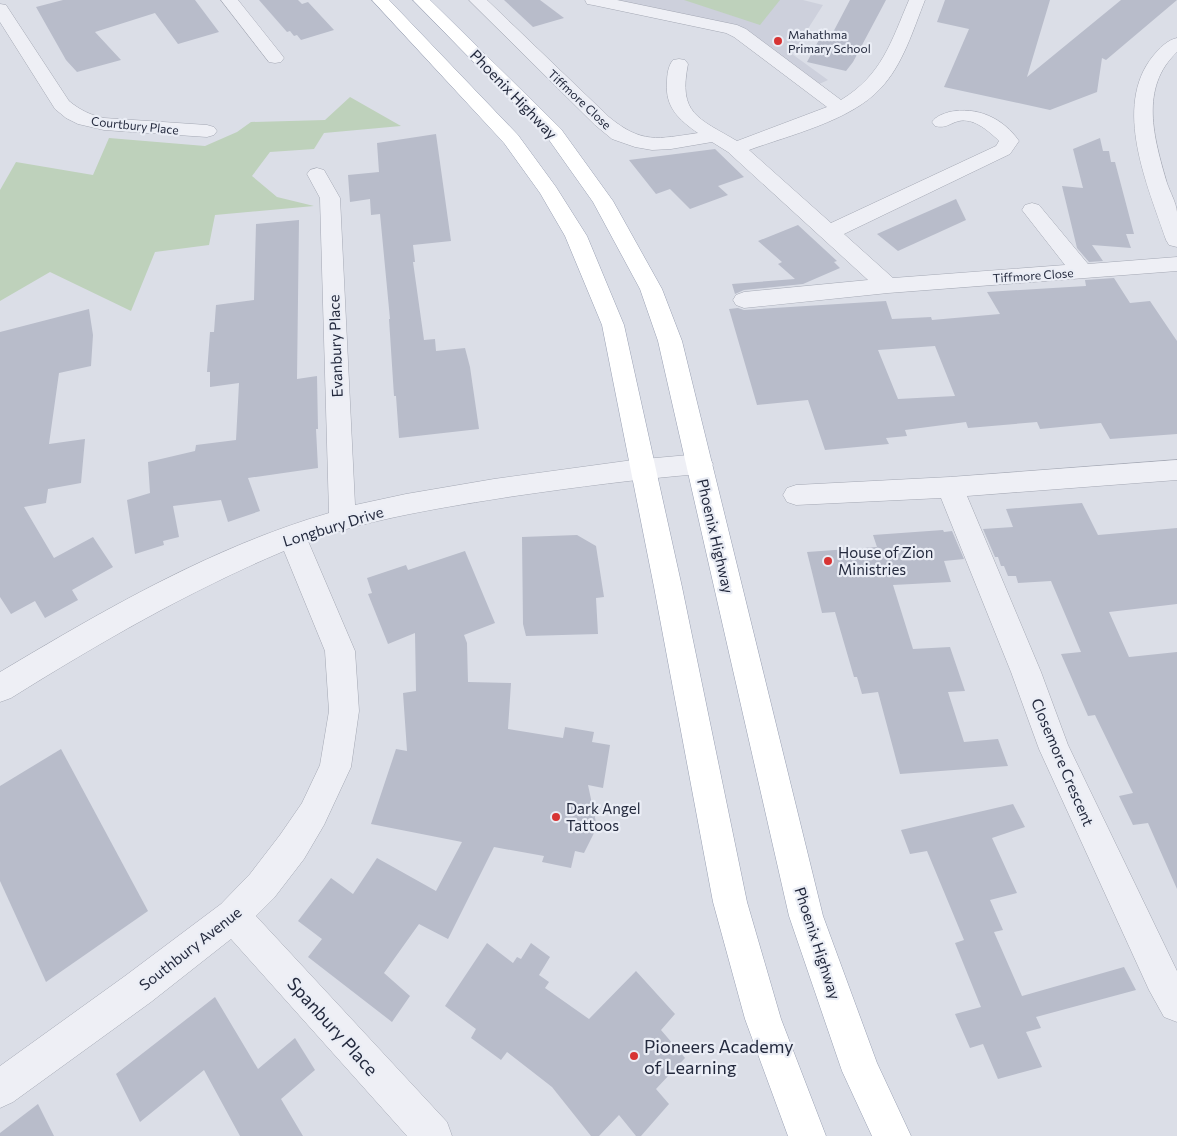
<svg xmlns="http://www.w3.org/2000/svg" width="1177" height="1136" viewBox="0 0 1177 1136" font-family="Commissioner,sans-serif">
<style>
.built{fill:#cdd0dc}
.green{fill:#bed1bb}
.building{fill:#b8bcca;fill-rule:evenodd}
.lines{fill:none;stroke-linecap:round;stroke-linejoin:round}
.minor-casing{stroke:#a4a8b4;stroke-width:1}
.major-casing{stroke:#99a0b3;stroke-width:1}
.minor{fill:#eeeff5;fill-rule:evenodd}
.major{fill:#fff;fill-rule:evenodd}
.poi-dot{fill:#d73434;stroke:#eaedf5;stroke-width:2}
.labels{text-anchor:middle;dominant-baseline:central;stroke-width:4.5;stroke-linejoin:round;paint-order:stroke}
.far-poi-label{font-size:12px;fill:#242a3e;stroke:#eaedf5;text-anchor:start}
.far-street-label{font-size:12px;fill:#242a3e;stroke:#eaedf5}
.street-label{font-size:15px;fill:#242a3e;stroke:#eaedf5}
.poi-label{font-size:15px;fill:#242a3e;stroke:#eaedf5;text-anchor:start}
.near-street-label{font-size:18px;fill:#242a3e;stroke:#eaedf5}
.near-poi-label{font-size:18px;fill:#242a3e;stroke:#eaedf5;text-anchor:start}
</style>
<rect width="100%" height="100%" fill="#dbdee7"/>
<!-- built -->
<polygon class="built" points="608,0 803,0 823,5 792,54 828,80 815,86 738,28"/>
<!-- green -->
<g class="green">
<polygon points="684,0 780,0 760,25"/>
<polygon points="350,97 401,126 324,133 314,149 270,152 252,176 277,197 314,206 215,215 209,245 155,252 131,311 50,272 0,301 0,190 16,162 93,175 109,138 205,146 237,132 251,122 325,120"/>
</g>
<!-- building -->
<g class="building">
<polygon points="63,0 195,0 219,32 178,44 155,13 95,32 121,60 77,72 66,60 36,7"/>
<polygon points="259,0 298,0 302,4 308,2 334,30 301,40 297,35 294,36 290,31 287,32"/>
<polygon points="504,0 540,0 564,18 533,27"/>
<polygon points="850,0 886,0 853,62 846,71 807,62 820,38 829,40"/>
<polygon points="945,0 1050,0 1027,77 1121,0 1177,0 1106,60 1102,58 1097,92 1050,110 944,87 969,29 937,22"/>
<polygon points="436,134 451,241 413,245 415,262 413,262 424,340 435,339 436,351 465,348 470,367 479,429 399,438 396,396 394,396 389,319 390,319 380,214 371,215 370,199 350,202 348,175 379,172 377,143"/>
<polygon points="1100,138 1103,151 1109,151 1111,162 1115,162 1134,234 1126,234 1131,248 1092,245 1103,261 1089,262 1077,248 1062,186 1083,188 1073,149"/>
<polygon points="715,149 744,177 718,186 728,195 690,209 670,189 656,194 629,160"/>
<polygon points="956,199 966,220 898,251 877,234"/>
<polygon points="299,220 297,379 317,376 318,429 316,429 318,468 248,478 260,511 228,522 221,500 173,506 179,537 163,541 164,545 135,554 127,500 150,493 148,462 195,451 196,445 236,440 239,383 210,387 210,372 207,372 210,332 214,332 216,305 254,300 256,224"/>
<polygon points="798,225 837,261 834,262 840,268 803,284 744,290 735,294 732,284 795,279 778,264 782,262 758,241"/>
<path d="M1114,278L1130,303L1150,301L1177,341V434L1110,439L1101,423L1040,429L1037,422L968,428L966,422L905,430L907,436L886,438L889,444L825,450L808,400L757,405L729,309L738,308L744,310L886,301L892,319L931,317L932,320L1000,314L987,292L1086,286L1085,280ZM935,346L955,396L898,399L878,350Z"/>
<polygon points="89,309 93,335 91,366 59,373 49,444 85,439 81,483 48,489 46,503 24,507 54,558 93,537 113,567 72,590 78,600 45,618 35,601 11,614 0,597 0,332"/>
<polygon points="1082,503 1098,535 1177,528 1177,604 1109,612 1129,657 1177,652 1177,889 1148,823 1133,825 1119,796 1133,793 1095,715 1088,716 1061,654 1081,652 1051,581 1018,583 1016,576 1008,576 1004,566 1001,566 998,557 995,557 983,529 1013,527 1006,509"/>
<polygon points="943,530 944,532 952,531 964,559 944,561 951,582 893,585 913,649 950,647 965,691 948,692 964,742 998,739 1008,766 900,774 878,692 862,694 857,677 854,677 835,612 822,613 807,552 877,547 873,535"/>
<polygon points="577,535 596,546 604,597 596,598 598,634 526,636 523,624 522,537"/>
<polygon points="465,551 495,623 464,635 467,643 468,682 511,683 508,729 563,738 565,727 594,732 592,742 610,745 603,788 588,785 597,827 584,853 575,851 571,868 542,862 544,856 494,847 448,939 419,924 384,973 410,996 392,1022 308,957 322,939 298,921 331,878 353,894 377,858 436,891 462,842 371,824 396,749 407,751 403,693 416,691 415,633 388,644 368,594 372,593 367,578 406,565 408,570"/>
<polygon points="61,749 148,911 46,982 0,881 0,786"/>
<polygon points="1013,804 1025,827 992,838 1017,893 990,900 1003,930 994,932 1022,996 1124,967 1136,990 1036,1017 1041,1028 1026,1032 1042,1067 998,1079 983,1044 970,1048 955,1014 981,1007 955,943 964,940 927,851 910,854 901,830"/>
<polygon points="487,943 513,963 517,957 521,959 531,943 550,957 539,975 549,982 545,988 589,1019 636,971 675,1014 661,1030 685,1058 656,1089 669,1104 641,1136 636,1136 619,1115 599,1136 591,1136 552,1087 507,1052 501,1060 471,1038 476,1029 445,1006"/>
<polygon points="215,997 258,1069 295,1038 315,1070 281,1099 303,1136 240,1136 204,1070 140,1122 116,1074"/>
<polygon points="38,1104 54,1136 0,1136 0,1133"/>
</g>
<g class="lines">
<!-- minor casing -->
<g class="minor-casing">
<g id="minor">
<polygon points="221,0 238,0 281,54 284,58 281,62 275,63 269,62"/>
<path d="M469,0H487L609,117C642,144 657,139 698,133C679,120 665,107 667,83C667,75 668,66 673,60L679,59L685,60L688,64C678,114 698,118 737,141L827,107L734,37L726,33L593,5L587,4L585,0H617L737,25L746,29L841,100C882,75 891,42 909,0H925C913,30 903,65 880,89C850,121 790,135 749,150L831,223L996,146L999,141L996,138C986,129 973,118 959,121C950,123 946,129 935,126L932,122C936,116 943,114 949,112C977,106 1003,118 1019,141L1010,154L844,234L893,278L1065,265L1022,210L1025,205L1032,203L1039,205L1088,264L1177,257V271L888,293L744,308L736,305L733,300L736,295L744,292L868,280L728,152L712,142L671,149L652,150L635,147L612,139L595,125Z"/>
<path d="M0,4L6,5L69,101C80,110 90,115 104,118L207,125L214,127L217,131L214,135L207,137L104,130L78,124L66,118L55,109L0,22Z"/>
<path d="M1177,38V52C1139,88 1154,138 1167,183C1170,192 1176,202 1177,212C1177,223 1177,236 1177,247L1169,245L1166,240C1148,186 1112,107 1153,56C1160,48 1167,40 1177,38Z"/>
<path d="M317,168L324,170L340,198L355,505L406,494L494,479L633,460L700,454L709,457L713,464L709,471L700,474C638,479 577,487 515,496C445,507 374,518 308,541L355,651L359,711L351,767L324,825L304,859L274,898L256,916L447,1122L452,1136H407L231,939L151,1002L13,1102L0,1108V1066L125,976L221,904L250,874L280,835L302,803L320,765L329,711L325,651L284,551C189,591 99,643 11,698L0,702V672C104,610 212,547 329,513L320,198L307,174L310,170Z"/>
<polygon points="1177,460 1177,480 967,496 1041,672 1068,745 1177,971 1177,1022 1164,1017 1149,990 1039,749 1011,672 941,498 796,505 787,502 783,495 787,488 796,485 950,477"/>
</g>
</g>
<!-- major casing -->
<g class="major-casing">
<g id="major">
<polygon points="372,0 389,0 518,135 556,187 587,236 624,325 682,587 747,902 781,1019 826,1136 788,1136 745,1019 713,902 654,587 602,325 565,236 540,193 504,143"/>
<polygon points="413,0 430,0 561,129 613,201 662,289 682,341 823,916 877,1063 911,1136 872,1136 842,1071 789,916 658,341 640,289 593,202 547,137"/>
</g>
</g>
<!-- minor -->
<use href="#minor" class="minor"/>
<!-- major -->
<use href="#major" class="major"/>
</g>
<!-- markers -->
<g class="poi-dot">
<circle cx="778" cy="41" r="5"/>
<circle cx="828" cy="561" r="5"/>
<circle cx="556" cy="817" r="5"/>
<circle cx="634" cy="1056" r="5"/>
</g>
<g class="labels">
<!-- far-poi labels -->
<g class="far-poi-label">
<text x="788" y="34">Mahathma<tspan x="788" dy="14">Primary School</tspan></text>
</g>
<!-- far-street labels -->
<g class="far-street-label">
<text transform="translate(580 99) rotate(43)">Tiffmore Close</text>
<text transform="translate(135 125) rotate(6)">Courtbury Place</text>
<text transform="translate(1033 275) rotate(-4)">Tiffmore Close</text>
</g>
<!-- street labels -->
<g class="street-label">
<text transform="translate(514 94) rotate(46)">Phoenix Highway</text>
<text transform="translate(335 346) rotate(-92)">Evanbury Place</text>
<text transform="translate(333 526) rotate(-17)">Longbury Drive</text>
<text transform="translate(716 536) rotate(77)">Phoenix Highway</text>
<text transform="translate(1063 762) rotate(67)">Closemore Crescent</text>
<text transform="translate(818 943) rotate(72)">Phoenix Highway</text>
<text transform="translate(190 948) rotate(-38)">Southbury Avenue</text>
</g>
<!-- poi labels -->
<g class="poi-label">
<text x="838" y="552">House of Zion<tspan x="838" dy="17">Ministries</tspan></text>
<text x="566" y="808">Dark Angel<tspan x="566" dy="17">Tattoos</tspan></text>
</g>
<!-- near-street labels -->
<g class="near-street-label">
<text transform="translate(333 1026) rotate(48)">Spanbury Place</text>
</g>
<!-- near-poi labels -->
<g class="near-poi-label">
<text x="644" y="1046">Pioneers Academy<tspan x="644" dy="21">of Learning</tspan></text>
</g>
</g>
</svg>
